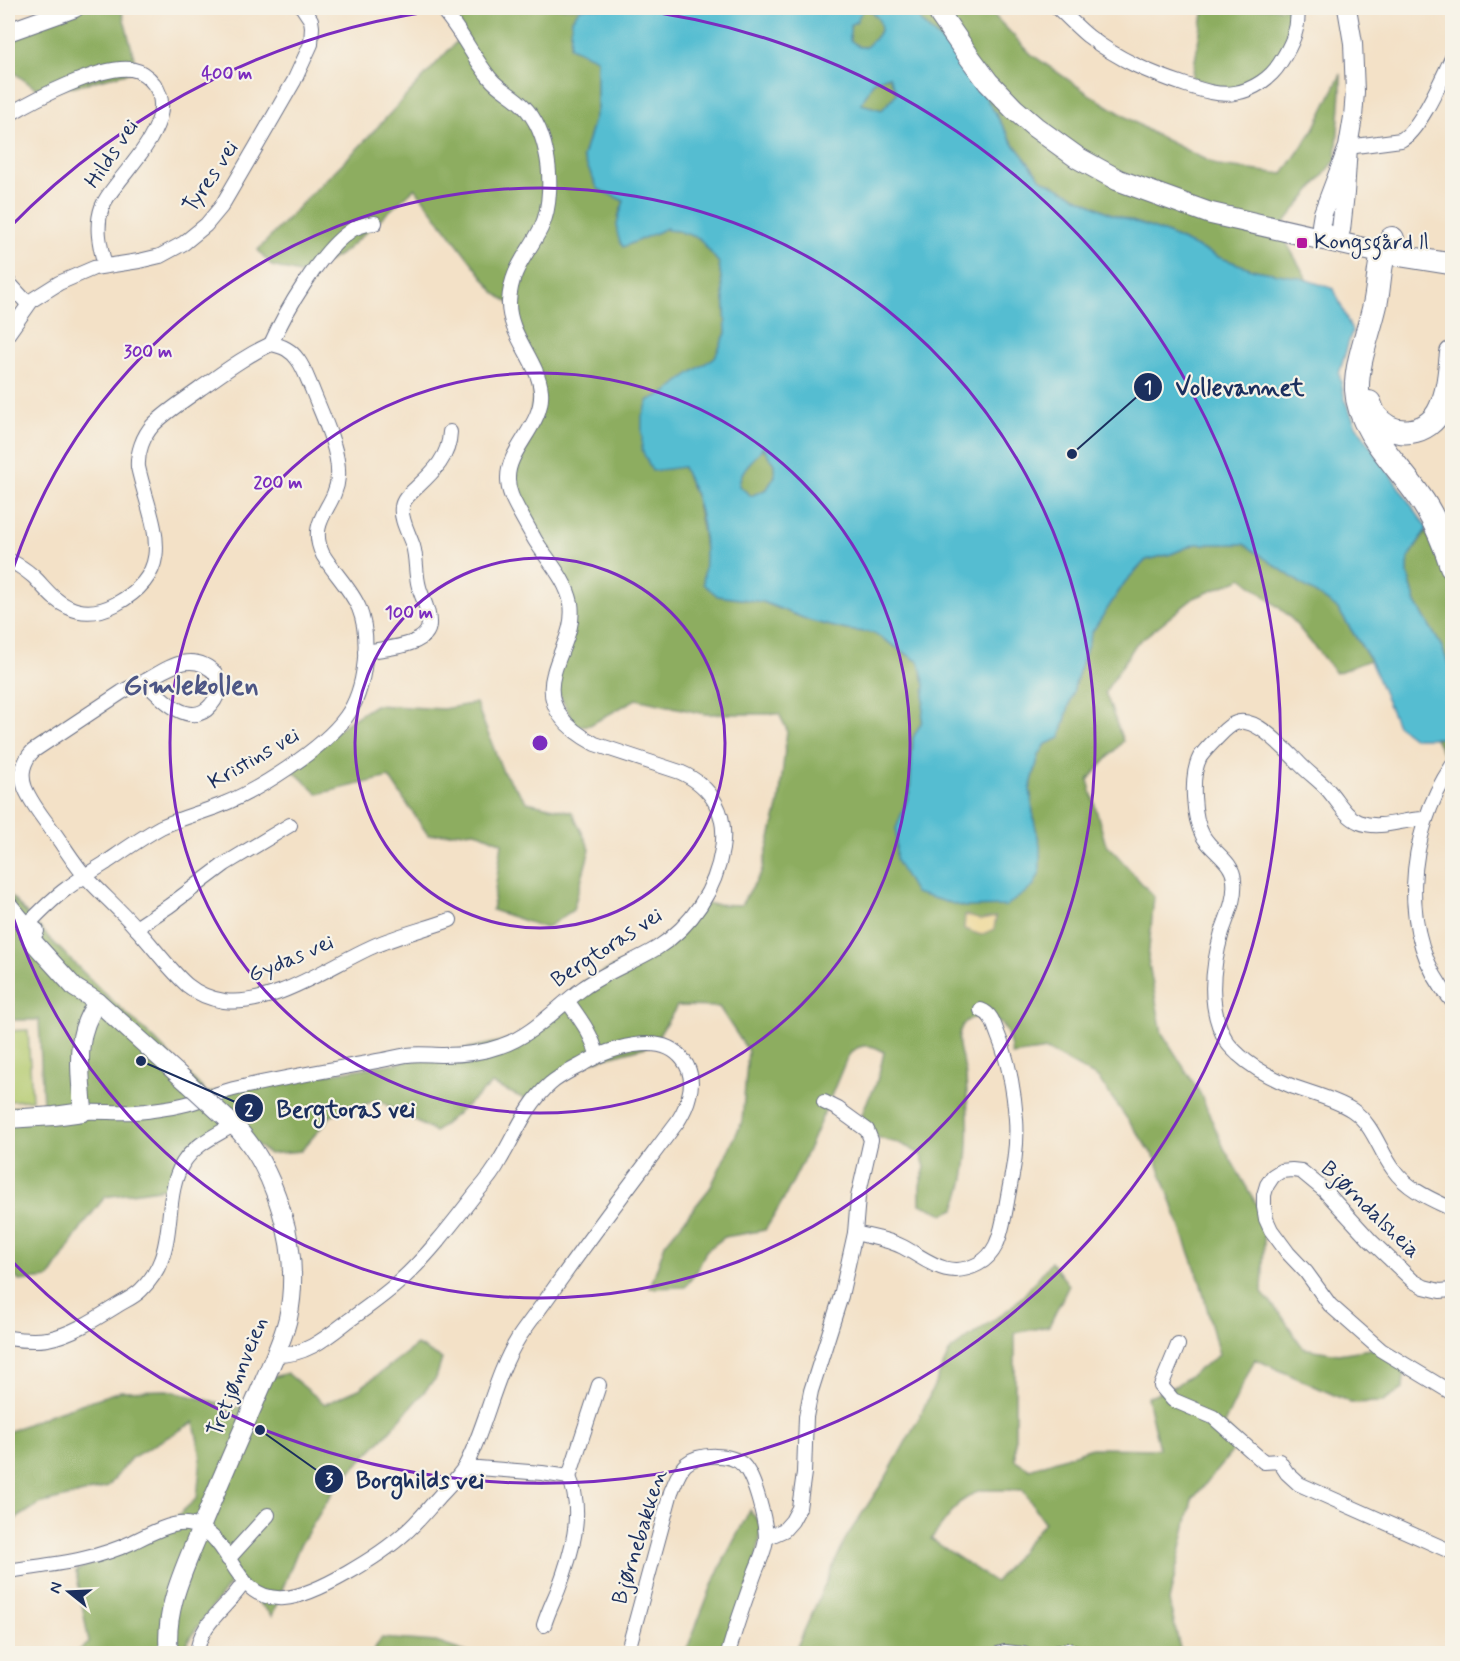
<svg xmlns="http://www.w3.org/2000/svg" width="1460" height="1661" viewBox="0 0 1460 1661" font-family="Mynerve,sans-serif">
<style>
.green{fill:#b2c96d;stroke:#667c66;stroke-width:1.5}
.forest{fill:#8dad60;stroke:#546e5f;stroke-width:1.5;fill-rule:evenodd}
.sand{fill:#eeda9e;stroke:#84847e;stroke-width:1.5}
.water{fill:#54bdd1;stroke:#387698;stroke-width:1.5;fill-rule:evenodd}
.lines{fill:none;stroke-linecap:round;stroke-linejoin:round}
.street-casing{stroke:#676d83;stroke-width:16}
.secondary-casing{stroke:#676d83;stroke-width:20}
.primary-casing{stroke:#676d83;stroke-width:23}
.highway-casing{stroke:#676d83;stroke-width:26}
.street{stroke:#fff;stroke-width:14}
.secondary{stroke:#fff;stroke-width:18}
.primary{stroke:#fff;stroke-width:21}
.highway{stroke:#fff;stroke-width:24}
.secondary-bridge-casing{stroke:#676d83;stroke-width:20;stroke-linecap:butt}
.secondary-bridge{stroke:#fff;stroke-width:18}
.ring{fill:none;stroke:#7b2cbf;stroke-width:3}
.poi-dot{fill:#b5179e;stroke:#f7f3e8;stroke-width:2}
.labels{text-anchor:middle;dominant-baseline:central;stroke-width:4.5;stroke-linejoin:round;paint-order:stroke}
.street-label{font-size:22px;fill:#1b2f5e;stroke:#f7f3e8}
.poi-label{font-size:22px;fill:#1b2f5e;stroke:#f7f3e8;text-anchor:start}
.district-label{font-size:28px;font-weight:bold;fill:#4d5685;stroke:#f7f3e8}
.centre{fill:#7b2cbf;stroke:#f7f3e8;stroke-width:3}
.ring-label{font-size:18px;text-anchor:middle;font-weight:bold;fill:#7b2cbf;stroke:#f7f3e8;stroke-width:4.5;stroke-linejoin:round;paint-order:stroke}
.leader{fill:none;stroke:#1b2f5e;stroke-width:2}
.callout-dot{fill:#1b2f5e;stroke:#f7f3e8;stroke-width:2}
.mark-label{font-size:18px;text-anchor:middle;font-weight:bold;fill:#fff}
.callout-label{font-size:24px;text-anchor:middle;font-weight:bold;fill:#1b2f5e;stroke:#f7f3e8;stroke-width:4.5;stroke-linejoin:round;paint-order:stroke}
</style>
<rect width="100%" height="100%" fill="#f7f3e8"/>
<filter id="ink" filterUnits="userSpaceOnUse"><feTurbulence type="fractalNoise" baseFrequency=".0167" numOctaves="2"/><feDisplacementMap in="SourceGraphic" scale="12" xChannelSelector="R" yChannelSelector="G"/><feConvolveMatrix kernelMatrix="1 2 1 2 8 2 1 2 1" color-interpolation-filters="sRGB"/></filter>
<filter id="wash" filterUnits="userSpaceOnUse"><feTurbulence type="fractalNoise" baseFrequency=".008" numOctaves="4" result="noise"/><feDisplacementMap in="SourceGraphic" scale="24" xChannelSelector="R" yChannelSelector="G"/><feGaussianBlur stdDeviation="1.35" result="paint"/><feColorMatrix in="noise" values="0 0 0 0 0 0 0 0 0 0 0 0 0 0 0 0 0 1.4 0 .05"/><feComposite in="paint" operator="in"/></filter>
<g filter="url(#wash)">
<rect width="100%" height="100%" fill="#f3e1c7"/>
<!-- green -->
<polygon class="green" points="28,1030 32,1100 8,1101 8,1031"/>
<!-- forest -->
<g class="forest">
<polygon points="62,8 121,8 134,57 135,71 59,90 35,88 8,68 8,32"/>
<path d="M447,8H581L572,19L570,47L597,58V109L583,157L598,189L624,201L618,217L668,228V230L678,231L699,238L719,263L725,306L726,333L715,357L685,377L667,392L649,400L683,467L696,498L703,533L706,561L703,583L718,596L763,602L811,621L847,630L874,633L919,662L925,685L922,721L913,738L910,791L896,829L1040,845L1034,821L1030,789L1039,755L1046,744L1060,738L1077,678L1092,632L1125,582L1146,560L1171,554L1195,544H1244L1338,609L1370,660L1336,673L1289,616L1243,578L1194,598L1136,644L1105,692L1123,741L1088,780L1105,842L1154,897L1148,959L1162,1033L1200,1093L1224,1148L1265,1219L1262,1293L1282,1316L1303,1348L1338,1354L1383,1347L1405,1361L1403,1389L1383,1402L1350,1403L1345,1400L1255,1359L1224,1424L1241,1441L1192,1500L1169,1601L1181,1653L1056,1654L1028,1650L1019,1654L794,1653L846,1538L886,1477L920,1416L950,1351L1010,1308L1024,1295L1051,1262L1069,1285L1049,1326L1015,1333V1460L1030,1469L1092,1448L1159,1449L1147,1397L1175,1386L1219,1355L1200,1281L1156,1159L1098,1078L1047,1050L1012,1055C1010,1043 1009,1029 998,1022C986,1014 965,1014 960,1031C955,1045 965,1063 966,1077C968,1111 971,1145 964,1178C962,1189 958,1199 955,1209L944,1214L920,1204V1185L925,1167L921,1155C915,1151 908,1147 901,1144C891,1141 873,1138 866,1131C854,1118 871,1096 876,1084C879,1073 882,1063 884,1052C870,1043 856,1043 847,1058C822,1116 800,1177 765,1230L725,1237L706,1251L697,1271L685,1287L650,1288L665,1244L710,1188L742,1122L748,1051L719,1007L677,1006L653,1045L590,1062L531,1102L492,1084L435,1132L378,1100L331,1116L301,1151L269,1154L234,1128L213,1133L165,1188L105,1197L83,1225L49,1278L19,1281L8,1268V1107L43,1105L39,1020H8V893L51,940L101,990L155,1040L207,1093L398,1063L532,1035L583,982L650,949L705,904L741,905L761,873L779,803L787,730L779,714H705L636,699L590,725L575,726L553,681L571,609L511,489L529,425L537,370L509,303L495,293L415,188L344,252L306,275L272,266L258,250L307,198L360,146L458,40ZM979,1490H1023L1044,1522L995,1582L931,1539L959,1503Z"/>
<path d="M865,8H867C887,23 884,32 867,47H859L850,40V25Z"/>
<polygon points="916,8 987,8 1031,54 1092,96 1154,134 1218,166 1283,174 1314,129 1341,74 1341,91 1336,160 1279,229 1308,281 1255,270 1218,257 1166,233 1111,214 1041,179 1013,143 966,65 921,22"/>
<polygon points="1204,8 1297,8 1277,68 1231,90 1192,78"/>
<polygon points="889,76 897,94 882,110 861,104 874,81"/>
<path d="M763,447L774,464L775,476L767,489L751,496L739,486C740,468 753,461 763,447Z"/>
<polygon points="1426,532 1438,549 1452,556 1452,674 1442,647 1416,603 1408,575 1408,559"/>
<polygon points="476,703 503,772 527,802 572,812 590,849 573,910 546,928 492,910 502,843 475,831 428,835 389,777 318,794 289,767 345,724 375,705 443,709"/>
<polygon points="1452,730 1452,771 1435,738 1441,738"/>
<polygon points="417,1345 442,1359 436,1378 388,1433 337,1485 299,1547 272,1616 234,1578 189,1639 185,1653 74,1653 89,1643 76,1571 165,1527 197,1498 201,1457 194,1422 131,1458 108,1487 39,1504 8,1524 8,1432 51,1414 120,1391 167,1390 239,1408 267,1379 287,1373 325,1404 359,1389"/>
<polygon points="750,1510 762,1526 750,1597 726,1653 685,1654 716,1575"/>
<polygon points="381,1638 436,1642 468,1653 372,1653"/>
</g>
<!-- sand -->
<polygon class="sand" points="965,915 981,920 996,917 994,929 981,935 964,929"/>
<!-- water -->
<path class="water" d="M581,8H865L859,16L857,21L850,25V40L859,47H866C884,32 887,23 867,8H916L921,22L966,65L1013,143L1041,179L1111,214L1166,233L1218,257L1255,270L1301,278L1334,289L1352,331L1339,374L1346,403L1356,425L1427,528L1408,559V575L1416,603L1442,647L1452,674V730L1441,738H1414L1397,725L1368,656L1338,609L1244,544H1195L1171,554L1146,560L1125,582L1092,632L1077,678L1060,738L1046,744L1039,755L1030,789L1034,821L1040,845V872L1033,887L1006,906L965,907L915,893L896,860V829L910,791L913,738L922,721L925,685L919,662L874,633L847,630L811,621L763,602L718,596L703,584C707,556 705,525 696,498C693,487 687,477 683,467L652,471L642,450V416L649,400L667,392L685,377L715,357L726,333L725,306L719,263L699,238L678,231L667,230V228L623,247C612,229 618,219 624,201L598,189L583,157L597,109V59L570,47L572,19ZM889,76L897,93L882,110L861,104L874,81ZM763,447L774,464L775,476L767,489L751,496L739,486C740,468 753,462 763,447Z"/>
</g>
<g filter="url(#ink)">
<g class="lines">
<!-- street casing -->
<g class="street-casing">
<g id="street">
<path d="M1058,8C1068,17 1077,27 1088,36C1119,60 1150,73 1186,85C1201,90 1219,96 1235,93C1253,90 1271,78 1280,63C1291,46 1300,28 1297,8"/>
<path d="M8,115C35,99 100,65 131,69C141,71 148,76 154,84C162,95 163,106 159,119C152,142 134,162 120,180C113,189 106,197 102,207C95,227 100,246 105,266"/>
<path d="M1348,147L1401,140C1420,130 1442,78 1452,58"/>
<polyline points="8,282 28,304"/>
<polyline points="8,334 32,300 59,283 94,268 139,261 160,256 184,243 206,225 221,207 256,147 294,81 311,44 312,27 311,20 303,8"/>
<path d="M271,344C285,312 320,252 349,232C356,226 366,224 375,223"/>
<path d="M8,560C17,564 26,570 34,577C45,588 54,601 68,607C84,615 101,612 116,604C181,569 150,522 138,467C137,453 143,436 153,425C167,411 185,400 201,388C224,372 245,356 271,344C283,346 291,350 298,360C304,368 308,380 312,389C322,415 340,450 338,477C336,508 306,520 323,555C334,573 351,589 359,608C371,638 366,690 346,717C323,749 257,791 221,805C201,813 181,818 161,827C141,838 123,851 104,864C91,872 78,880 66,889C51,900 39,913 26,926"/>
<path d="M365,652C384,648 431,647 429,622C429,609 422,598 419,587C415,573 417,559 413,546C409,534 400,519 402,507C403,499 410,494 415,489C433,472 449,458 450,432"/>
<path d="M145,682C160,697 190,730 211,705C219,696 220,685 216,674C193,650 170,667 147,680C139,685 130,687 122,692L33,751C23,761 20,775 25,788C31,803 43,818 52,830C64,846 74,864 87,878C103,895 120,910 135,927C153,946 168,968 187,985C198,994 211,999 224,1001C274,1007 332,964 376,945C400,935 425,929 450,920"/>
<path d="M1452,766C1407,833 1396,936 1452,1001"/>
<path d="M1426,819C1405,818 1381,831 1359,822C1345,816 1338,801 1328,790C1319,780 1307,772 1298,762C1286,750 1255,715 1236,723C1229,725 1223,732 1218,737C1212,743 1205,750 1200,757C1190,776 1193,818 1203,836C1212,852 1233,861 1234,880C1236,898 1228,915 1222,932C1212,967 1207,1010 1227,1042C1230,1047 1235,1051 1239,1055C1254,1069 1274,1079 1294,1087C1313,1094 1335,1099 1352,1110C1373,1124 1379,1150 1393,1169C1408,1190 1431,1199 1452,1209"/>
<polyline points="136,928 169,906 225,864 290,825"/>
<path d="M568,1002C580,1019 592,1034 597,1055"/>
<path d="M83,1112C104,1111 125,1114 146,1111C158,1109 170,1108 182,1105C201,1101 219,1092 238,1088C294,1075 350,1067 407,1055C419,1053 431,1055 443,1055C463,1055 482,1053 501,1046C532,1036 556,1008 582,989C605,972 632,963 657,948C692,926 716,889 722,849C728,814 712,786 680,772L595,744C567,729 544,708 554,673C560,649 575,630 571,603C566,579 548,561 535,540C530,531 525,522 520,513C514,502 508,492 508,479C507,449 544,425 541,391C538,360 508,335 509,302C511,268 527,256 541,228C551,208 551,173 546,152C542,133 534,114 518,101C509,93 498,88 490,78C472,56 461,30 441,8"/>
<path d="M855,1233C871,1237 888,1239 903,1247C928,1260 947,1280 978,1264C986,1260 992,1253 996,1245C1003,1230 1005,1212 1008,1196C1013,1171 1018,1145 1016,1119C1014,1091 1009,1062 998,1035C994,1025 992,1014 981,1010"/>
<polyline points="1452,1290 1440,1291 1424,1287 1413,1281 1370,1240 1324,1190 1301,1171 1292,1170 1281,1171 1273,1176 1267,1185 1264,1195 1264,1207 1266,1219 1271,1230 1288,1253 1306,1272 1330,1305 1381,1350 1452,1393"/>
<path d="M8,1338C21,1340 35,1341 48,1339C73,1334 97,1318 118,1305C126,1300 134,1297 141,1290C149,1282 157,1271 161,1260C173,1230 166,1190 183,1163C195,1144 215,1136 233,1125"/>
<polyline points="1178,1345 1161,1386 1173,1400 1213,1417 1264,1462 1279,1461 1287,1473 1299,1484 1452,1552"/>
<path d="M465,1467L542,1473L569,1477C585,1512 571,1556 558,1590C553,1602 548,1612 544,1625"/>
<polyline points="569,1477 599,1385"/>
<polyline points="766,1538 784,1530 792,1521 799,1508 804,1473 806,1417 811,1391 841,1296 855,1233 858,1197 871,1140 867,1130 838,1109 824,1102"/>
<polyline points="228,1559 268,1515"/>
<path d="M8,1571C53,1564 90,1562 133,1542C147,1535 171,1522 187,1524C234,1530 229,1602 284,1598C316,1596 381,1555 405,1533C417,1523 427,1510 438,1498C447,1488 459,1477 466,1465C487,1424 494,1377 519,1337C530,1321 542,1306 553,1290C593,1233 636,1177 678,1121C683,1113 687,1105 689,1096C697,1068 678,1044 649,1044C629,1044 606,1051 588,1061C575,1069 561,1074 550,1084C526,1105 516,1134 500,1160C494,1172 485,1183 476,1193C453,1223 426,1258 399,1282C383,1296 365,1309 348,1321C326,1338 305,1356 276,1355"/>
<path d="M197,1654C199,1622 229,1607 244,1582"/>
<path d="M627,1654L671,1492C675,1483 679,1470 686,1464C699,1453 731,1453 743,1465C755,1477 766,1522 766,1539C765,1550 760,1560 756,1570C746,1597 736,1625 728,1654"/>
<polyline points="998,1654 1005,1652 1024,1654"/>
<polyline points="1048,1654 1068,1650 1087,1654"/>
</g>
</g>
<!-- secondary casing -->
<g class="secondary-casing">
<g id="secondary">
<polyline points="1347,8 1353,43 1355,92 1353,117 1348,147 1345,193 1341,230 1329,241 1321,225 1323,213 1348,147"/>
<polyline points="8,32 75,8"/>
<polyline points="8,905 26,926 35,931"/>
<polyline points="26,926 29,936 36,945 75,988 98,1002 188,1083"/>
<path d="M8,1119L54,1116L83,1112C81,1073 72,1035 98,1002"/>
<path d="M169,1654C164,1613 181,1576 196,1540C217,1487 241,1434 264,1381C273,1360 283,1340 288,1318C296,1281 292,1245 281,1210C271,1176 253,1141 226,1118"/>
</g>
</g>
<!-- primary casing -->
<g class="primary-casing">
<polyline id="primary" points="937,8 941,16 968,55 988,82 1014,109 1035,127 1078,158 1118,180 1209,213 1383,253 1452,264"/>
</g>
<!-- highway casing -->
<g class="highway-casing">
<g id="highway">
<path d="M1392,239C1389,244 1384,249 1383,255C1378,272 1379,291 1374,309C1368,334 1356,365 1357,390C1359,430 1397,464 1419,496C1435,518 1444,541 1452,566"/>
<path d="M1369,403C1371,407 1372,412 1375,416C1393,440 1429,435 1441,408C1449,391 1450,371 1452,353"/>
</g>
</g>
<!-- street -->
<use href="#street" class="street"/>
<!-- secondary -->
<use href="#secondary" class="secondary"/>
<!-- primary -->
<use href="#primary" class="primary"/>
<!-- highway -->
<use href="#highway" class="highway"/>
<!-- secondary-bridge casing -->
<g class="secondary-bridge-casing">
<polyline id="secondary-bridge" points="188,1083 226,1118"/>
</g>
<!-- secondary-bridge -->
<use href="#secondary-bridge" class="secondary-bridge"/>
</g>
</g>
<!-- distance rings -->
<g class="ring">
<circle cx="540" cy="743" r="185"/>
<circle cx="540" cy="743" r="370"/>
<path d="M8 585A555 555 0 1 1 8 901"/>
<path d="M8 229A740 740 0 0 1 456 8M624 8A740 740 0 1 1 8 1257"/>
</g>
<!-- markers -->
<rect class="poi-dot" x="1296" y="237" width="12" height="12" rx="3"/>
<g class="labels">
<!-- street labels -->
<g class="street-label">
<text transform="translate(112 154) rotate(-56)">Hilds vei</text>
<text transform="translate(211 177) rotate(-56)">Tyres vei</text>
<text transform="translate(254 759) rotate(-30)">Kristins vei</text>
<text transform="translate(607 948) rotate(-33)">Bergtoras vei</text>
<text transform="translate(291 959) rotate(-23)">Gydas vei</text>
<text transform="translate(1370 1210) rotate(44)">Bjørndalsheia</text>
<text transform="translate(238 1377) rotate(-68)">Tretjønnveien</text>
<text transform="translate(640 1537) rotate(-73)">Bjørnebakken</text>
</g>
<!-- poi labels -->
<g class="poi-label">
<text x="1314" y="243">Kongsgård ll</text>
</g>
<!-- district labels -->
<g class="district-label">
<text x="191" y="686">Gimlekollen</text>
</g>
</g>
<circle cx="540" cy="743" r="9" class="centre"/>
<g class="ring-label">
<text x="227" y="79">400 m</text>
<text x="148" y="357">300 m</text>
<text x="278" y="488">200 m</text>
<text x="409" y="618">100 m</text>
</g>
<!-- callouts -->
<path class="leader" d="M1072 454L1148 387M141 1061L249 1108M260 1430L329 1479"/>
<g class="callout-dot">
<circle cx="1072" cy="454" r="6"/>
<circle cx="141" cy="1061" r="6"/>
<circle cx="260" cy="1430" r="6"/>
<circle cx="1148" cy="387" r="15"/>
<circle cx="249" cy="1108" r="15"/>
<circle cx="329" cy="1479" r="15"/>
</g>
<g class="mark-label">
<text x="1148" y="393">1</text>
<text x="249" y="1115">2</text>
<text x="329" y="1485">3</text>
</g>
<g class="callout-label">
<text x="1240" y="395">Vollevannet</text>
<text x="346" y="1117">Bergtoras vei</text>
<text x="420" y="1488">Borghilds vei</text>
</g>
<!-- margin -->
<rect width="1460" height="1661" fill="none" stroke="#f7f3e8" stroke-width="30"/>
<!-- north arrow -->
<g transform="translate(69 1592) rotate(288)" stroke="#f7f3e8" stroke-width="4.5" paint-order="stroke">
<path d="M0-4.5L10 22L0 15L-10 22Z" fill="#1b2f5e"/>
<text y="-9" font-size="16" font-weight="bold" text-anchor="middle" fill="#1b2f5e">N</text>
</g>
</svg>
